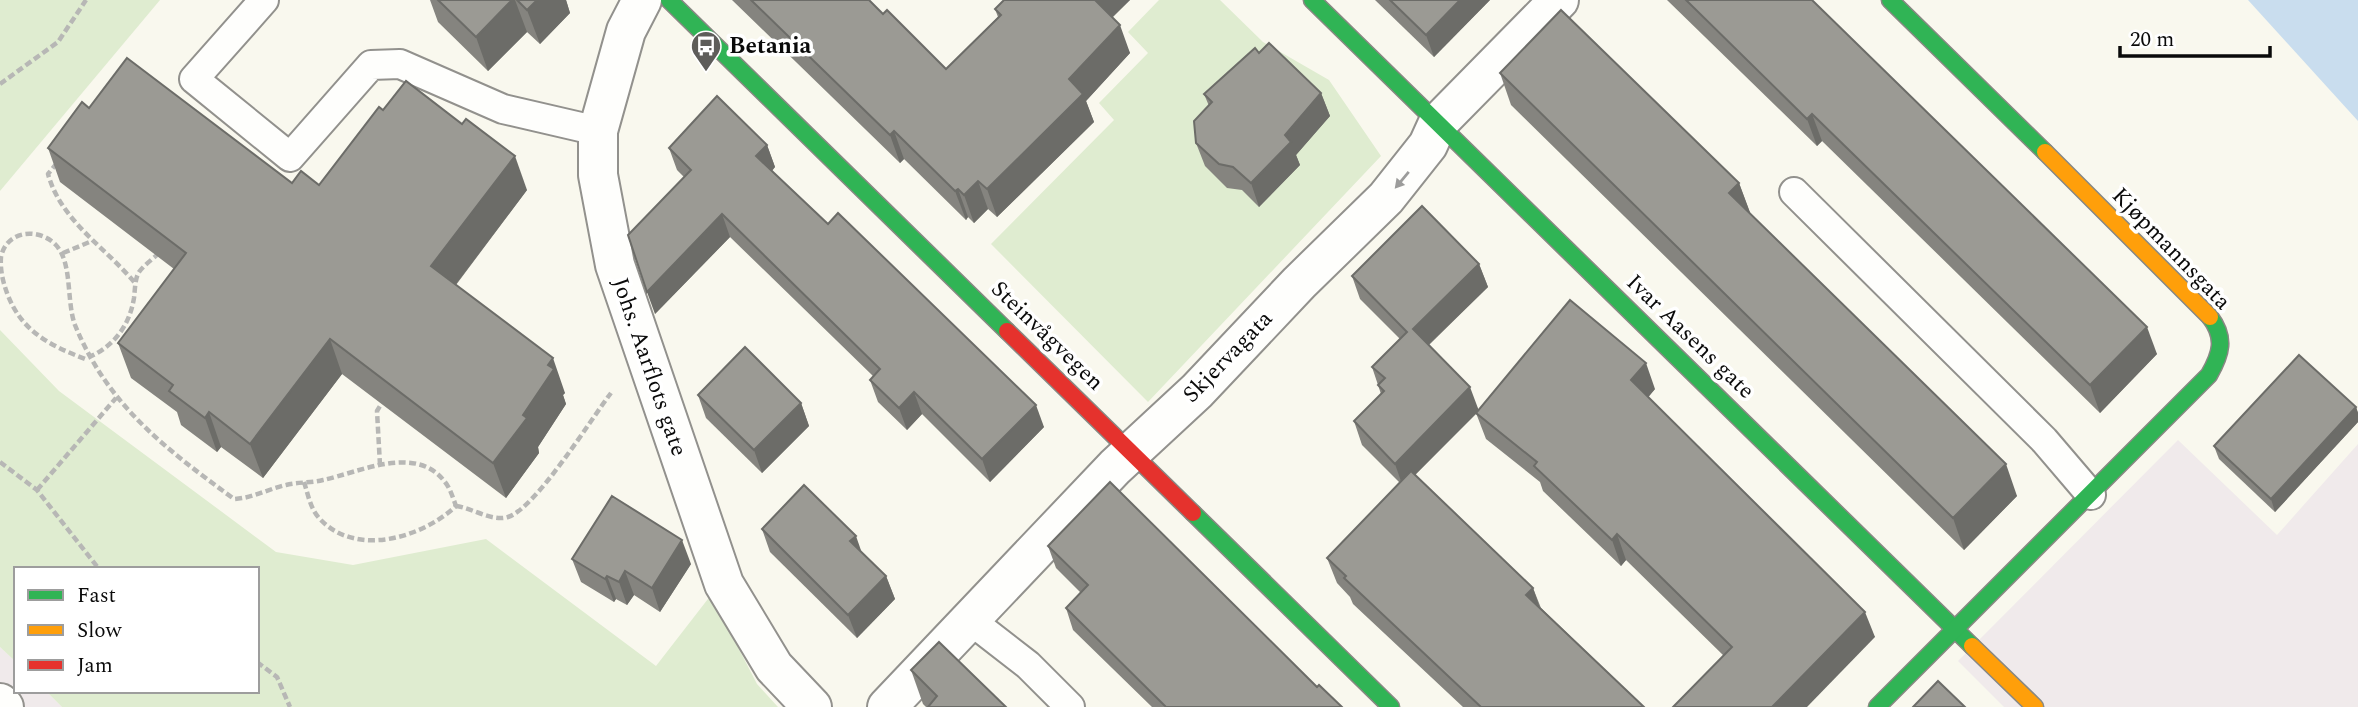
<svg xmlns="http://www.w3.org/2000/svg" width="2358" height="707" viewBox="0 0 2358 707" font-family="Spectral,serif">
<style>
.industrial{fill:#f0eaeb}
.green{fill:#dfecd0}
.water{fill:#c9ddee}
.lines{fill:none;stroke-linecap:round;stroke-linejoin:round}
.lane-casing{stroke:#92918d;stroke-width:32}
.street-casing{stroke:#92918d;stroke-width:42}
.fast-casing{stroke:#888883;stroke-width:19}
.slow-casing{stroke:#888883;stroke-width:19}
.jam-casing{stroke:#888883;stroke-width:19}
.path{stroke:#b7b7b5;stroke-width:4.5;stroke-dasharray:7 3.5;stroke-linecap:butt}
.lane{stroke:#fefefc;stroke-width:28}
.street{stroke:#fefefc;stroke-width:38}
.fast{stroke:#30b455;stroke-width:16}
.slow{stroke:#ff9f0a;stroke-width:16}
.jam{stroke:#e5322d;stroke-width:16}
.wall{fill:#85847f}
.shaded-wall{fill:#6c6c68}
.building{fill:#9b9a94;stroke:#6c6c68;stroke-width:2}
.oneway{fill:#9c9c9b}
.labels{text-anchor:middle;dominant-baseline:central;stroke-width:7;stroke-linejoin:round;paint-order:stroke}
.poi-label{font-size:23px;font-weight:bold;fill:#0a0a0a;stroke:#fff;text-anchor:start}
.street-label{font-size:23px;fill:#0a0a0a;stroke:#fff}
</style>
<rect width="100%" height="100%" fill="#f9f8ee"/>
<!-- industrial -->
<g class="industrial">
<polygon points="2178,440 2277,535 2358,444 2358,707 2004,707 1958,661"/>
<polygon points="0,647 16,662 16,691 46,691 62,707 0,707"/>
</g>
<!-- green -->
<g class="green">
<polygon points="0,0 160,0 0,191"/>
<polygon points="1159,0 1220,0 1263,42 1329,80 1381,156 1148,402 991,244 1114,120 1099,103 1148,53 1128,32"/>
<polygon points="0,330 59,391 276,552 353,565 486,539 656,666 711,595 757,684 778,707 62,707 46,691 257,691 257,569 16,569 16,662 0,647"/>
</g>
<!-- water -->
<polygon class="water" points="2248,0 2358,0 2358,121"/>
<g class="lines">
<!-- lane casing -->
<g class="lane-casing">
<g id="lane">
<polyline points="264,0 194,79 290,157 371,65 400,64 503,109 598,131"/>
<polyline points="1794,192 2044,440 2091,495"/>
<polyline points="970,620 1028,665 1070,707"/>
</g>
</g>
<!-- street casing -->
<g class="street-casing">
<g id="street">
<polyline points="642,0 626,31 598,131 598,175 615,265 724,584 774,667 812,707"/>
<polyline points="0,703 4,707"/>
<polyline points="887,707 1115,467 1197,391 1299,283 1386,198 1428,145 1438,123 1559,0"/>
</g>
</g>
<!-- fast casing -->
<g class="fast-casing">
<g id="fast">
<polyline points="669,0 1007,331"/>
<polyline points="1312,0 1972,646"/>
<polyline points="1890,0 2045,152"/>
<polyline points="1193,513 1391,707"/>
<path d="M1877,707L2209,375C2221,354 2226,338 2210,317"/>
</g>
</g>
<!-- slow casing -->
<g class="slow-casing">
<g id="slow">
<polyline points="2045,152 2210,317"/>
<polyline points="1972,646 2035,707"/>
</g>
</g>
<!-- jam casing -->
<g class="jam-casing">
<polyline id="jam" points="1007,331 1193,513"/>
</g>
<!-- path -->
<g class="path">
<polyline points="0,84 58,42 86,0"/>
<path d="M57,163L48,174C61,221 105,247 135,283"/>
<polyline points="63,253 92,241"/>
<path d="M159,253C153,259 144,265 139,272C135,278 135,290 134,298C129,328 112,348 85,359C49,345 21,331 7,293C3,282 0,270 1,257C6,231 37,227 55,244C73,262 66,301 75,325C108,406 166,449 234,499C253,498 268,489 286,485C298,482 311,483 323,480C358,473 416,443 445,482C450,488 453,498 456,506"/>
<polyline points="0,462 37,490 99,569"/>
<polyline points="380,465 377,411 383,401"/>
<path d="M304,482C308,494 310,508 319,518C355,558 422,538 456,506"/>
<polyline points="37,490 116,398"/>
<path d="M456,506C472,508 492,522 508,517C536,508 591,419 611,393"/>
<polyline points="257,662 277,677 290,707"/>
</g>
<!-- lane -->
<use href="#lane" class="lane"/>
<!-- street -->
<use href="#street" class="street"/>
<!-- fast -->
<use href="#fast" class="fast"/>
<!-- slow -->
<use href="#slow" class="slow"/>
<!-- jam -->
<use href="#jam" class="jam"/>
</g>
<!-- wall -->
<g class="wall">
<polygon points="430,0 566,0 570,13 540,44 527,32 488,71 438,22"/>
<polygon points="732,0 869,0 883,14 946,69 998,17 995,9 1004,0 1130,0 1112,18 1130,53 1086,101 1094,122 997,217 988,209 974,223 968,217 966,220 904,159 900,163"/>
<polygon points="1375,0 1490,0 1434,57"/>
<polygon points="1667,0 1812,0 2157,354 2100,413 1822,141 1817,146"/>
<polygon points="1259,53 1321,93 1330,116 1296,155 1300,165 1259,207 1242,190 1227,188 1205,166 1196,143 1209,106 1204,94"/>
<polygon points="1500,73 1739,183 1750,213 2017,496 1964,550 1511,105"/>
<polygon points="89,108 292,183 319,185 383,110 527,190 456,285 565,393 563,395 566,404 538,447 539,453 506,498 342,374 263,478 221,447 217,452 181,425 177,412 131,378 118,343 174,269 60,182 48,148"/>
<polygon points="767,145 775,167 772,171 1044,427 990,482 922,414 907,430 878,402 870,380 873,376 730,237 655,314 684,177 677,170 669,148"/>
<polygon points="1479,264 1488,287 1429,345 1479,410 1655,389 1648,397 1875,637 1724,656 1626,560 1621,566 1543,491 1540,482 1486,439 1476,413 1415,475 1533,588 1541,608 1644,707 1463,707 1353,604 1350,597 1337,583 1327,558 1400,483 1362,445 1354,421 1381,394 1372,367 1400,339 1360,299 1352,276"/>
<polygon points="698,395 801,403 809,426 762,473 706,418"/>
<polygon points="2356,407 2358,413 2358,422 2275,512 2219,459 2214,446"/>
<polygon points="762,529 862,553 886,576 895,599 857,638 770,552"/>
<polygon points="1048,546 1317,687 1342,707 1152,707 1073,630 1066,608 1081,593 1056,568"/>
<polygon points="572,559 691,564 660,612 634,595 627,605 616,599 614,602 581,582"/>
<polygon points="911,670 1006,707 926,707 923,704"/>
</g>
<!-- shaded-wall -->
<g class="shaded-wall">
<polygon points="512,0 515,0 527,32 488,71 476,37"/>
<polygon points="537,0 566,0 570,13 540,44 527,10"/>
<polygon points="1094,0 1130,0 1103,26"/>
<polygon points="1460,0 1490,0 1434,57 1426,35"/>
<polygon points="1120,25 1130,53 1086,101 1094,122 997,217 987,189 1069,79"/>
<polygon points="1321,93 1330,116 1296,155 1300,165 1259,207 1251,183 1285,135"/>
<polygon points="1812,114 1822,141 1817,146 1807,119"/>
<polygon points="894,131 904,159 900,163 890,135"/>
<polygon points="767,145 775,167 764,179 756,156"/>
<polygon points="515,156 527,190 444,300 431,266"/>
<polygon points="978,181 988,209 974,223 964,195"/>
<polygon points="1739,183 1751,215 1729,193"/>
<polygon points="958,189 968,217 966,220 955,191"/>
<polygon points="722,214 730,237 655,314 647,292"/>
<polygon points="1479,264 1488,287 1421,352 1413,329"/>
<polygon points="2147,327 2157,354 2100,413 2090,385"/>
<polygon points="330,339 342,374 263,478 250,444"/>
<polygon points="553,358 565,393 563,395 566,404 538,447 539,453 506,498 493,463 523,415 548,365"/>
<polygon points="1646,363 1655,389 1641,406 1631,380"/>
<polygon points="1470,387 1479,411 1403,487 1395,464"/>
<polygon points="914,392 922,414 907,430 899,408"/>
<polygon points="801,403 809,426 762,473 754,450"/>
<polygon points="1036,405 1044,427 990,482 982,459"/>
<polygon points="2356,407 2358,413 2358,422 2275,512 2271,499"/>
<polygon points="209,412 221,447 217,452 205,418"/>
<polygon points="2006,464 2017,496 1964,550 1953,518"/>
<polygon points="1617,534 1626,560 1621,566 1612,540"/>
<polygon points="856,536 864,559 850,541"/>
<polygon points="682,540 691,564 660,612 652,588"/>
<polygon points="625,571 634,595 627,605 619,582"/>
<polygon points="607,576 616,599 614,602 605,579"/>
<polygon points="886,576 895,599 857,638 848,615"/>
<polygon points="1533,588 1542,614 1526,595"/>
<polygon points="1865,612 1875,637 1807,707 1772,707"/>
</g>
<!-- building -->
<g class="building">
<polygon points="438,0 512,0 476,37"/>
<polygon points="517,0 537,0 527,10"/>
<polygon points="751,0 869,0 883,14 887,10 946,69 1001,15 995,9 1004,0 1095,0 1120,25 1069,79 1083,94 987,189 978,181 964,195 958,189 955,191 894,131 890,135"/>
<polygon points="1390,0 1460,0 1426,35"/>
<polygon points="1686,0 1812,0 2147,327 2090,385 1812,114 1807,119"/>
<polygon points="1561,10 1739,183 1729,193 2006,464 1953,518 1500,73"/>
<polygon points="1269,43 1321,93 1285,135 1291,142 1251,183 1233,167 1219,164 1196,143 1194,121 1212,102 1204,94 1255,48 1259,53"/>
<polygon points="127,58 292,183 301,171 319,185 379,107 383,110 406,81 462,124 466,119 515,156 431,266 553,358 548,365 554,369 523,415 527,418 493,463 330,339 250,444 209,412 205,418 169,391 173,385 118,343 186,253 48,148 82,102 89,108"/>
<polygon points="717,96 767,145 756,156 828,224 838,213 1036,405 982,459 914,392 899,408 870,380 880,369 722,214 647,292 628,235 691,170 669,148"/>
<polygon points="1422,206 1479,264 1413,329 1470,387 1395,464 1354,421 1384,391 1378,385 1385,378 1372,367 1407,332 1352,276"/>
<polygon points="1570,300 1646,363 1631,380 1865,612 1772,707 1673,707 1732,647 1617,534 1612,540 1534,466 1537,462 1476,413"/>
<polygon points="745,347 801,403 754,450 698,395"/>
<polygon points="2299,355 2356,407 2271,499 2214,446"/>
<polygon points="1411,471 1533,588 1526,595 1644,707 1481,707 1344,578 1346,576 1327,558"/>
<polygon points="1110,482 1317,687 1319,685 1342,707 1166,707 1066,608 1088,585 1048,546"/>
<polygon points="804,485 856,536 850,541 886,576 848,615 762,529"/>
<polygon points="612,496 682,540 652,588 625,571 619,582 607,576 605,579 572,559"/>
<polygon points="939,642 1006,707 928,707 937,696 911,670"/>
<polygon points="1938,681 1965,707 1913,707"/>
</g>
<!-- one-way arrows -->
<defs><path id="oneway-solid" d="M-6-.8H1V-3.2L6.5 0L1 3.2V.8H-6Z" transform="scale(1.75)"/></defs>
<use class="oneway" href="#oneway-solid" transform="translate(1402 180) rotate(130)"/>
<!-- icons -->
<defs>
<g id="bus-pin" transform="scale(1.575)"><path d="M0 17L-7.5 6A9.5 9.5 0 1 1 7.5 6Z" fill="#5e5d5a" stroke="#fff"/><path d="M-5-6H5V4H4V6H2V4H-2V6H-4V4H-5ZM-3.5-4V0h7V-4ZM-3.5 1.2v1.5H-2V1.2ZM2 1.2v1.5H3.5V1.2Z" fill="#fff"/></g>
</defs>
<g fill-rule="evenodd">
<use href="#bus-pin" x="706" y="46"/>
</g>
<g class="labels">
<!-- poi labels -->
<g class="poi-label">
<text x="729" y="46">Betania</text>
</g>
<!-- street labels -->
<g class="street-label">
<text transform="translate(2171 249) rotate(46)">Kjøpmannsgata</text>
<text transform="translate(1047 336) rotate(44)">Steinvågvegen</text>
<text transform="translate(1690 337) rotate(44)">Ivar Aasens gate</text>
<text transform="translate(1228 357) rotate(-46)">Skjervagata</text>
<text transform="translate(649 367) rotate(71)">Johs. Aarflots gate</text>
</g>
</g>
<!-- legend -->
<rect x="14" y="567" width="245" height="126" fill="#ffffff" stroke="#9d9d9d" stroke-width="2"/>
<rect x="28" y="590" width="35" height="10" fill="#30b455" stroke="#9d9d9d" stroke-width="2"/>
<text x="77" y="602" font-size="21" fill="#0a0a0a">Fast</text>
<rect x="28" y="625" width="35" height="10" fill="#ff9f0a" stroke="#9d9d9d" stroke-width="2"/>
<text x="77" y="637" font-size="21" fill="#0a0a0a">Slow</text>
<rect x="28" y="660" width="35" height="10" fill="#e5322d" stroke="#9d9d9d" stroke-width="2"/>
<text x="77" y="672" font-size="21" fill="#0a0a0a">Jam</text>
<!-- scale -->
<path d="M2120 46v10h150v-10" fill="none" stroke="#0a0a0a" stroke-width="3.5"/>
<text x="2130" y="46" font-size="21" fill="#0a0a0a" stroke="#ffffff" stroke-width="5" paint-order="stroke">20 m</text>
</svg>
